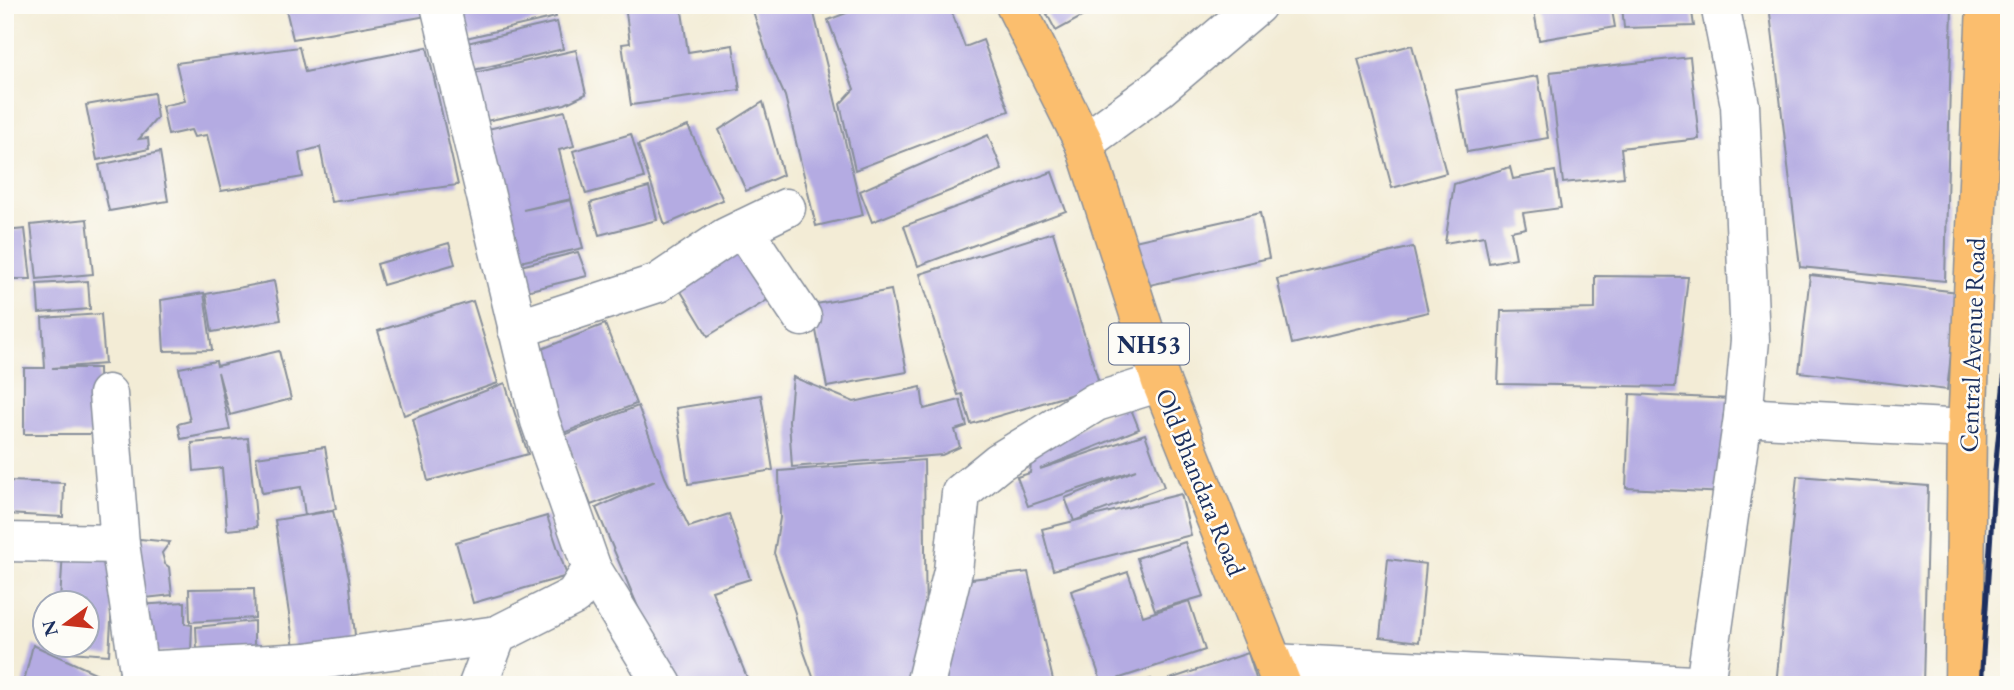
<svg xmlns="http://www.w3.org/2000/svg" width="2014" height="690" viewBox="0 0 2014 690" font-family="'EB Garamond',serif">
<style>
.building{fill:#b4abe2}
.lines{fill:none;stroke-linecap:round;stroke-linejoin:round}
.street-casing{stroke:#878e9a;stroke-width:41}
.primary-casing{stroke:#878e9a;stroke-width:41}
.highway-casing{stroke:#878e9a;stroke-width:41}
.street{stroke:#fff;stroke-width:38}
.primary{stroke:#fbbe6e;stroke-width:38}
.highway{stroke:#fbbe6e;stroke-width:38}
.rail{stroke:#1b2f5e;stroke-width:5}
.labels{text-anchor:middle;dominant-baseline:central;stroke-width:5;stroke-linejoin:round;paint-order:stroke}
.shield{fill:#fdfcf7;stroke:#5f6c8c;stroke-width:2}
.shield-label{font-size:24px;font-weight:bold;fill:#1b2f5e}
.street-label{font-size:26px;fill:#1b2f5e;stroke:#fdfcf7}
</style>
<rect width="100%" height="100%" fill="#fdfcf7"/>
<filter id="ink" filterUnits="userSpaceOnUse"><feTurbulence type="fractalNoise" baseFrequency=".0143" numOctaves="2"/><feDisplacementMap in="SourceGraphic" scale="14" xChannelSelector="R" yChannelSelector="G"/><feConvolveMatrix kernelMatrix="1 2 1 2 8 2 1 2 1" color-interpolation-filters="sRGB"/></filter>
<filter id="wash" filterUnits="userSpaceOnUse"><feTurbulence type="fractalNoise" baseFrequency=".00686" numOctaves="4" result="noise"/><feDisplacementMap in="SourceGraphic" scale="28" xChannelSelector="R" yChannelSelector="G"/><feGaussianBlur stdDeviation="1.57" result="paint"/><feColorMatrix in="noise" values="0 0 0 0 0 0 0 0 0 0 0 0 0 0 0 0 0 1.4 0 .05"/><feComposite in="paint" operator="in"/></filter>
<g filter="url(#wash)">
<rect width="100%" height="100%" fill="#f3ecd6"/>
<g id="blocks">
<!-- building -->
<g class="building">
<polygon points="285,5 425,5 427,16 293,39"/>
<polygon points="458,5 553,5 556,17 466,38"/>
<polygon points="625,5 681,5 688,52 733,45 740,90 631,105 622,44 630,43"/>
<polygon points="751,5 812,5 863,215 816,226 785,96 770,63"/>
<polygon points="867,5 949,5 965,47 983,40 1009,111 855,170 840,104 854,89 828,20"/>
<polygon points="1042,5 1103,5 1056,31"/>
<polygon points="1533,5 1611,5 1615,27 1539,40"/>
<polygon points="1622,5 1691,5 1694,26 1624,28"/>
<polygon points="1769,5 1952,5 1945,281 1800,267"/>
<polygon points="557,22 563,49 474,70 467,43"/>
<polygon points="1412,45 1446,173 1392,188 1358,59"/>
<polygon points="299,47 305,72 427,47 458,185 331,202 320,147 299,153 303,177 221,191 207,135 194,137 191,130 168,135 162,106 185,101 176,63"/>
<polygon points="576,50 586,94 565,104 486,121 474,73"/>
<polygon points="1690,57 1699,139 1621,148 1624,177 1563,183 1550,72"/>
<polygon points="1538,76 1548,138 1467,152 1456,90"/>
<polygon points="154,93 157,118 139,139 148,138 149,149 97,160 86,105"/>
<polygon points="5,101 8,101 10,116 5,118"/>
<polygon points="763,102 783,175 746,191 719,130"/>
<polygon points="565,111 574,146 559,150 571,199 523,210 571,200 583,248 506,265 475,132"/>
<polygon points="688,126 723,200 665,225 638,145"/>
<polygon points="631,134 644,178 586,194 573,151"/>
<polygon points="988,135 1002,170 872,222 860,191"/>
<polygon points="160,152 168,201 109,211 99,165"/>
<polygon points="1510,167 1513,179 1555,171 1561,208 1523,213 1526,228 1511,231 1516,258 1489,263 1484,236 1445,243 1454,184"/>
<polygon points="1052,172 1066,211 918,266 904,226"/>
<polygon points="5,186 11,218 5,218"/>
<polygon points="649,187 657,220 599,235 590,203"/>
<polygon points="1260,213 1269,258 1141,287 1130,242"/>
<polygon points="87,219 93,274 37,279 31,225"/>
<polygon points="25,229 31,279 5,279 5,231"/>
<polygon points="1053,232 1100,386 971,424 962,394 958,395 920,274"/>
<polygon points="732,238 769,299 708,336 671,275"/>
<polygon points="449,243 455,264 383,285 377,264"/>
<polygon points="1413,247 1428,312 1292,344 1277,279"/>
<polygon points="578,252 587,276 518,293 512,268"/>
<polygon points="1810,275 1958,292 1947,390 1799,372"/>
<polygon points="1595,276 1688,277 1675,387 1498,384 1501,311 1595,309"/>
<polygon points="88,281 90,309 39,313 37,284"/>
<polygon points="274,281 281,320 212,332 206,294"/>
<polygon points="891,290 907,372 827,387 811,305"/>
<polygon points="204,293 212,350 164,351 161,300"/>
<polygon points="473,301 498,383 404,415 378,331"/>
<polygon points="101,314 105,364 52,368 99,368 100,434 24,434 24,368 45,368 42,318"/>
<polygon points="605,324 636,404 561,434 529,354"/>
<polygon points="279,351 291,399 230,415 218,372 230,430 181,439 178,424 190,421 179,368 216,361 217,366"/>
<polygon points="793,377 854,402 921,387 924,409 960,400 967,426 955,430 960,447 942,455 792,467 789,421"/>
<polygon points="505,383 528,454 428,481 413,419"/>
<polygon points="1630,394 1731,399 1726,493 1626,488"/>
<polygon points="761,395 773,470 688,484 676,408"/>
<polygon points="1129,404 1139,429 1040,469 1145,434 1164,487 1074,521 1181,494 1191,535 1053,570 1042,529 1074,521 1065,498 1136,470 1028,506 1017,477 1030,473 1032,453"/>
<polygon points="638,406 665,477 689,527 729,514 750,579 712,591 750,685 671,685 596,508 655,481 591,505 564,435"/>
<polygon points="248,438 257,527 227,530 222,468 194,471 192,443"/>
<polygon points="325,447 336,509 305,515 301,487 262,493 256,457"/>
<polygon points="924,460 926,636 908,685 816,685 803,649 795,613 774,553 780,518 779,471"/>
<polygon points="1797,476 1928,486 1923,685 1776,685"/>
<polygon points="8,481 64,483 63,517 6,514"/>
<polygon points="333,511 349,577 356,645 295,654 275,520"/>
<polygon points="547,516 567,576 473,603 456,542"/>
<polygon points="140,539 170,542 162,553 165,564 169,567 172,595 136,599 132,542"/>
<polygon points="1185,542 1204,596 1155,610 1137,558"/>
<polygon points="63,550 115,554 109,655 57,651 58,644 88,644 88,602 60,602"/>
<polygon points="1388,559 1426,564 1419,642 1380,637"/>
<polygon points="1028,572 1053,680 982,685 935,685 956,581"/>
<polygon points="1128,572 1143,616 1189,601 1205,650 1102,684 1071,591"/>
<polygon points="254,588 255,618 190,622 189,589"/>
<polygon points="185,602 185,624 192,625 191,651 144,652 138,605"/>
<polygon points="254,621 254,652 197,650 196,627"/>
<polygon points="33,645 122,685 23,685"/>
<polygon points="1248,653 1258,685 1155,685 1155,684"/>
<polygon points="1151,679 1152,685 1134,685 1134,684"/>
</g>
</g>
</g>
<g filter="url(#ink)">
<use href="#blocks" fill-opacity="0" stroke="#878e9a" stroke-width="2"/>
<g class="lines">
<!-- street casing -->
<g class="street-casing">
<g id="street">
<polyline points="440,5 540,421 592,569 663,685"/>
<polyline points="1084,143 1158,89 1257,5"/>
<polyline points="743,229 802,317"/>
<polyline points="517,329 658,283 726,237 786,208"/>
<polyline points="108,394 120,544 139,671 138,685"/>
<polyline points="1743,417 1967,429"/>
<polyline points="5,542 120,544"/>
<polyline points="1274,663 1692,685"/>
<polyline points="139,671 306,662 497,635"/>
<polyline points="478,685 497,635 574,596 592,569"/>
<polyline points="925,685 953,571 961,493 999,462 1096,402 1161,382"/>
<polyline points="1705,685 1743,417 1750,340 1740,105 1720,5"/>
</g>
</g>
<!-- primary casing -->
<g class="primary-casing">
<polyline id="primary" points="1964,685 1967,429 1986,5"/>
</g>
<!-- highway casing -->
<g class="highway-casing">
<polyline id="highway" points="1015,5 1084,143 1161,382 1282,685"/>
</g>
<!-- street -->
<use href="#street" class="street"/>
<!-- primary -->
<use href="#primary" class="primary"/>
<!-- highway -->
<use href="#highway" class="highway"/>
<!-- rail -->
<g class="rail">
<polyline points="1981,685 1995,470 2009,330"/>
<polyline points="2008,685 2009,676"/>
</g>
</g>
</g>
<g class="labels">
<!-- shield labels -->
<rect class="shield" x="1109" y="323.5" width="80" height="41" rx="5"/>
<g class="shield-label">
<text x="1149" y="344">NH53</text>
</g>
<!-- street labels -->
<g class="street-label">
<text transform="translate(1972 345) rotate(-88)">Central Avenue Road</text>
<text transform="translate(1201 482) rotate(68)">Old Bhandara Road</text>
</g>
</g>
<!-- margin -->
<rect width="2014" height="690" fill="none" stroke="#fdfcf7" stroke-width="28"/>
<!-- north arrow -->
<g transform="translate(66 624) rotate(255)"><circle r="33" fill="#fdfcf7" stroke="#a3aaba" stroke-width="2"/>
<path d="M0-5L12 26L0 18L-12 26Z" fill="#c8321e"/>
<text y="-10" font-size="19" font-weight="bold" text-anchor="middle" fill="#1b2f5e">N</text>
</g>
</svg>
